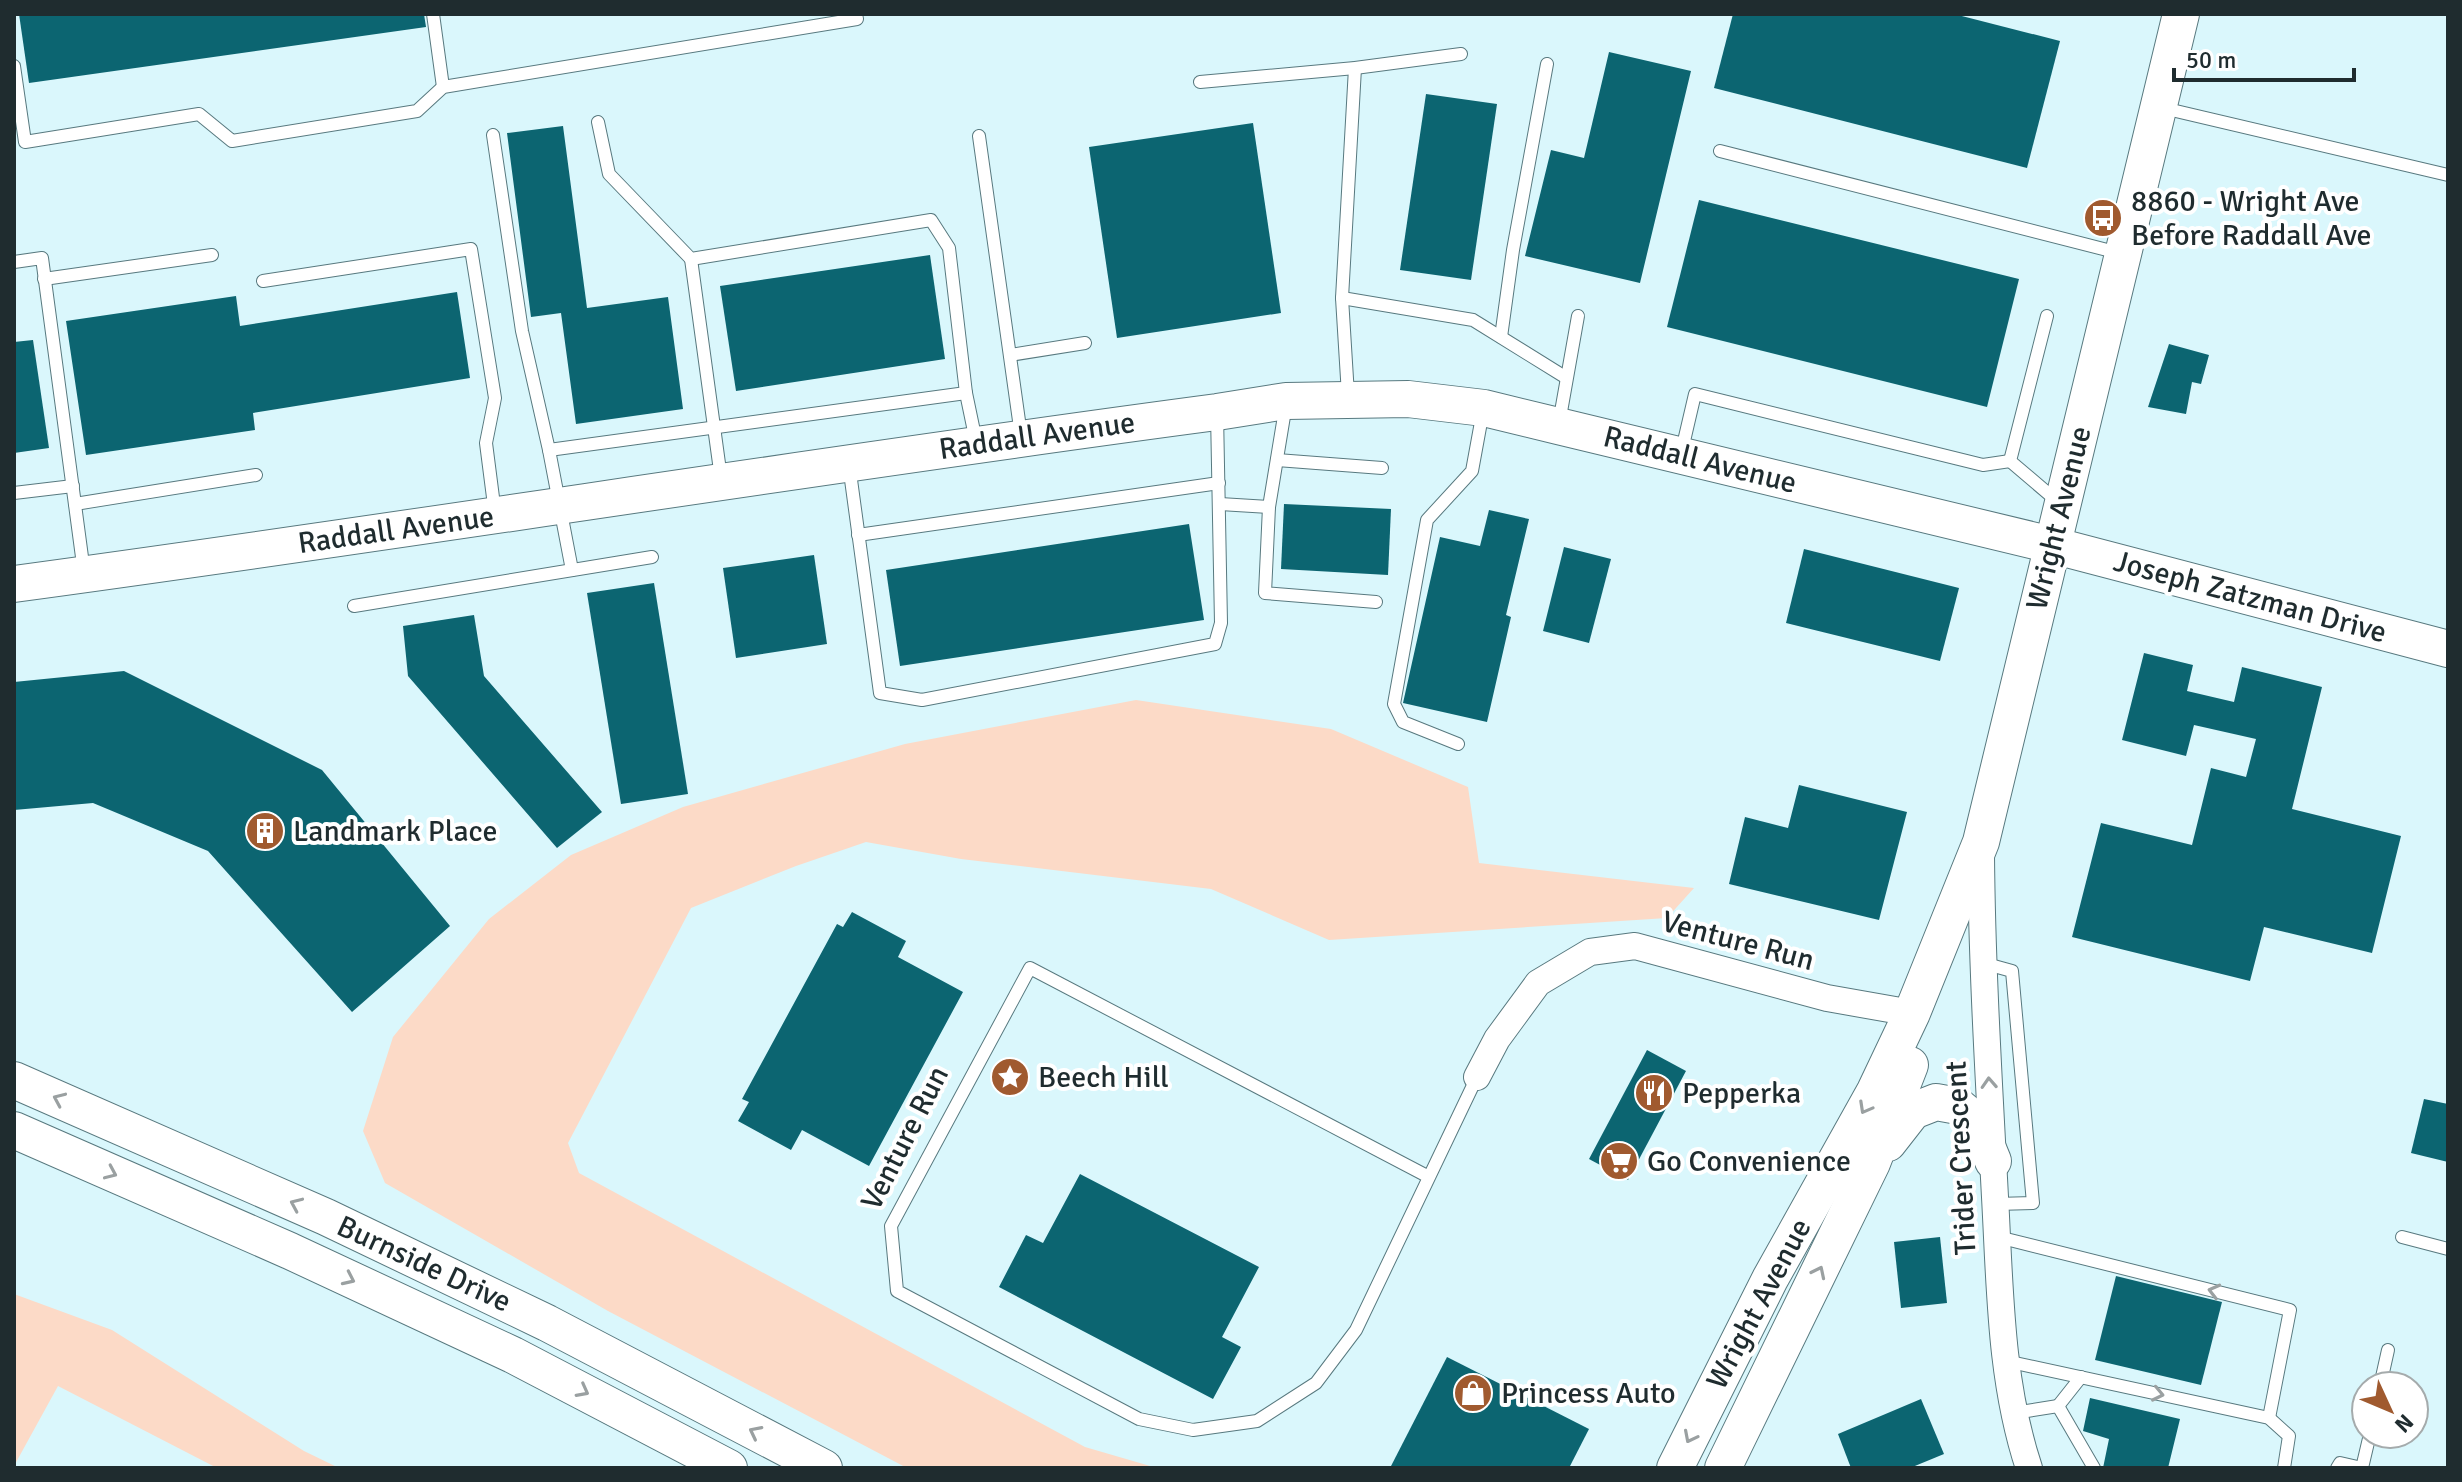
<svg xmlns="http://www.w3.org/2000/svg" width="2462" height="1482" viewBox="0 0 2462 1482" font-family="Signika,sans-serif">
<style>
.green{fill:#fcdac7}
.building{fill:#0c6571}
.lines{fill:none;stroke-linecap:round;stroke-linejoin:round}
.lane-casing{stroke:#58797f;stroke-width:14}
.street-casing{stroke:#58797f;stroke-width:28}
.secondary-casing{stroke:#58797f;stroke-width:38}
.lane{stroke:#fff;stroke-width:12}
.street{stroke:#fff;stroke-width:26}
.secondary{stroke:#fff;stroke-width:36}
.oneway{stroke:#9aa0a1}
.labels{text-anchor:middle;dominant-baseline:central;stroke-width:8;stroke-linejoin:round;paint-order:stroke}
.poi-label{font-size:30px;fill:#1f2c2f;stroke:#fff;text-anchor:start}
.street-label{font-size:30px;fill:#1f2c2f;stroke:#fff}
</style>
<rect width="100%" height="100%" fill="#daf7fc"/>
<!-- green -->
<g class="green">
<polygon points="1136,700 1331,729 1468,787 1479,863 1694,888 1667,918 1329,940 1211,889 961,859 866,842 796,866 691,908 568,1143 579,1173 1085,1447 1157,1468 907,1468 608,1311 385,1183 363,1131 393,1037 489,919 571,855 683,807 905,744"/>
<polygon points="14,1294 112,1330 304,1451 339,1468 217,1468 58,1386 14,1466"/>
</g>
<!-- building -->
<g class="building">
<polygon points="19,14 424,14 426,27 29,83"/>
<polygon points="1733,14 1954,14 2060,41 2027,168 1714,88"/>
<polygon points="1609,52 1691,71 1640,283 1525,256 1551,150 1584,158"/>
<polygon points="1426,94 1497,104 1471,280 1400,270"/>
<polygon points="1253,123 1281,313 1117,338 1089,147"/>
<polygon points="563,126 587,308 668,297 683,409 576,424 561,313 531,317 507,133"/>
<polygon points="1699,200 2019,279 1987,407 1667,327"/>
<polygon points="930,255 945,359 736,391 720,286"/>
<polygon points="457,292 470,378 253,413 255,430 86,455 66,321 236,296 240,326"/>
<polygon points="33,340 49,448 14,453 14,342"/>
<polygon points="2169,344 2209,355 2201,384 2192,382 2186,414 2148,407"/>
<polygon points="1284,504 1391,509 1388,575 1281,569"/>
<polygon points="1489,510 1529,519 1506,615 1511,617 1487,722 1403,703 1440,537 1480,546"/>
<polygon points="1189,524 1204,620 900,666 886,570"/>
<polygon points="1564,547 1611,559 1589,643 1543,631"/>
<polygon points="1804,549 1959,588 1940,661 1786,623"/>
<polygon points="814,555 827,644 736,658 723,568"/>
<polygon points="654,583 688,794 621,804 587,593"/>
<polygon points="474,615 484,676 602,812 557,848 408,676 403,626"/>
<polygon points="2144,653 2193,665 2187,691 2234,702 2242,667 2322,687 2292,809 2401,836 2372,953 2264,927 2250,981 2072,937 2101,823 2192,845 2211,768 2246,777 2256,739 2194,725 2186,756 2122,740"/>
<polygon points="124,671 322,770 450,926 352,1012 208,851 93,803 14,810 14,682"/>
<polygon points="1799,785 1907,812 1879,920 1729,884 1745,817 1788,828"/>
<polygon points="852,912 906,941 898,957 963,992 869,1166 802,1130 791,1150 738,1121 749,1102 742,1099 837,924 843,927"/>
<polygon points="1647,1050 1686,1071 1628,1180 1589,1159"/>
<polygon points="2424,1099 2448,1104 2448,1162 2411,1153"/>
<polygon points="1080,1174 1259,1267 1222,1337 1241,1347 1213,1399 999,1287 1026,1235 1043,1243"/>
<polygon points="1940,1237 1947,1303 1901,1308 1894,1242"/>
<polygon points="2116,1276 2222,1302 2201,1385 2095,1360"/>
<polygon points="1447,1357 1589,1429 1569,1468 1390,1468"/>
<polygon points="2090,1398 2180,1419 2168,1468 2103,1468 2109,1439 2083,1431"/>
<polygon points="1921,1399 1944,1454 1910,1468 1851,1468 1838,1434"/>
</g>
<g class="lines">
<!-- lane casing -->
<g class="lane-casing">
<g id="lane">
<polyline points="433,14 443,87"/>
<polyline points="14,66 25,142 199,114 232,141 417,111 443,87 857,19 856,14"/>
<polyline points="1200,82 1355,68 1461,54"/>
<polyline points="2163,108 2448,175"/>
<polyline points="598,122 609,174 691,259 931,220 949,248 966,393 976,441"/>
<polyline points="493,135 522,331 549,450 572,570"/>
<polyline points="979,136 1021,435"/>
<polyline points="1720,151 2119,253"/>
<polyline points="691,259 721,478"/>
<polyline points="14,262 42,258 84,572"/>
<polyline points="44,279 212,255"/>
<polyline points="263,281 471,249 495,398 486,443 495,513"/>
<polyline points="1342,298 1473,320 1565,377"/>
<polyline points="2047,316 2010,461 2057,501"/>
<polyline points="1501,337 1513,250 1547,64"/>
<polyline points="1010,355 1085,343"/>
<polyline points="1348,395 1342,298 1355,68"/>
<polyline points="1286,404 1269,507 1265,593 1376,602"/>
<polyline points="1559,423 1578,316"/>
<polyline points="549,450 966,393"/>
<polyline points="1681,454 1695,394 1983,465 2010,461"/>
<polyline points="1277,460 1382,468"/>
<polyline points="849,465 880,693 922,700 1215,644 1221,623 1217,413"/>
<polyline points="14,493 73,486"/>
<polyline points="75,504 256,475"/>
<polyline points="1220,504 1269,507"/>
<polyline points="858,535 1219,483"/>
<polyline points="354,606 652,557"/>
<polyline points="1458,744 1403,722 1394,704 1427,520 1472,471 1483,411"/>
<polyline points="1983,963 2012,971 2033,1203 1996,1204"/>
<polyline points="1429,1177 1030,968 891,1226 897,1291 1139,1419 1193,1430 1257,1421 1316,1383 1356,1330 1477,1077"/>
<polyline points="1998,1237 2290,1310 2269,1418"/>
<polyline points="2402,1237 2448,1249"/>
<polyline points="2006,1361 2269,1418 2289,1436 2284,1468"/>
<polyline points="2380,1386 2388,1350"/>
<polyline points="2058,1406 2081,1377"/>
<polyline points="2014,1413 2058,1406 2094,1468"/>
<polyline points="2337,1468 2340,1463 2362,1468"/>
<polyline points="2362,1468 2370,1434"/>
</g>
</g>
<!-- street casing -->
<g class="street-casing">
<g id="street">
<path d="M1981,855C1982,969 1989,1083 1995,1197C2000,1287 2000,1381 2029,1468"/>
<polyline points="1477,1077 1497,1039 1538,983 1590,952 1635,946 1827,998 1912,1013"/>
</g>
</g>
<!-- secondary casing -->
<g class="secondary-casing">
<g id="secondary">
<path d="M14,584C415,530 815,465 1217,412L1286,401L1408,399L1484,408L1558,426L2052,545L2448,649"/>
<polyline points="14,1080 326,1217 547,1323 824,1468"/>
<polyline points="14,1130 290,1251 513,1355 729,1468"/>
<polyline points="1888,1143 1913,1111 1936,1102 1958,1106 1977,1122 1993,1161"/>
<polyline points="1675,1468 1770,1279 1875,1091 1912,1013 1981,842 2181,14"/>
<polyline points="1723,1468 1872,1163 1910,1065"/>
</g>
</g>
<!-- lane -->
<use href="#lane" class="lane"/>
<!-- street -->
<use href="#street" class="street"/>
<!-- secondary -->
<use href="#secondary" class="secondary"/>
</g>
<!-- one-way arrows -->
<defs><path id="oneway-chevron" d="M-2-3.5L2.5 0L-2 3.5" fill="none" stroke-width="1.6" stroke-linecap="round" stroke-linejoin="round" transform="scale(2)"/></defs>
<g class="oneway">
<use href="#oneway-chevron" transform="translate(1989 1083) rotate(-93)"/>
<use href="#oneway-chevron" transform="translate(59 1099) rotate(-156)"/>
<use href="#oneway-chevron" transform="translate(1865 1108) rotate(119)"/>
<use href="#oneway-chevron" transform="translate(111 1173) rotate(24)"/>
<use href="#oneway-chevron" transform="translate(296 1204) rotate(-156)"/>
<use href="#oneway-chevron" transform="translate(1819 1272) rotate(-64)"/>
<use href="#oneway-chevron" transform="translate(349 1279) rotate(25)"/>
<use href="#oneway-chevron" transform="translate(2214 1291) rotate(-166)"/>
<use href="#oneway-chevron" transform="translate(583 1391) rotate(28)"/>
<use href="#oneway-chevron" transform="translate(2158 1394) rotate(12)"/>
<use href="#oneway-chevron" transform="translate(755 1432) rotate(-153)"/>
<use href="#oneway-chevron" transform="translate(1690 1437) rotate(117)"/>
</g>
<!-- icons -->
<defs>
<g id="bus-disc" transform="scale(2)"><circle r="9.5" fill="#a05a2f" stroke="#fff"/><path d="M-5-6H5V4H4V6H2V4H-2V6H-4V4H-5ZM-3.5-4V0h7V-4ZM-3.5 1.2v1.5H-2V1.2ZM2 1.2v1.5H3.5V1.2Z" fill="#fff"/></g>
<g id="building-disc" transform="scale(2)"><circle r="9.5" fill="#a05a2f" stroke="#fff"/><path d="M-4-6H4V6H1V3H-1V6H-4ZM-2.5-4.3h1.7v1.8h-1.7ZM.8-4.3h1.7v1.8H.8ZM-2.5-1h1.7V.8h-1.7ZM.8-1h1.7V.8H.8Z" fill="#fff"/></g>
<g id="sight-disc" transform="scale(2)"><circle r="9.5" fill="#a05a2f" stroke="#fff"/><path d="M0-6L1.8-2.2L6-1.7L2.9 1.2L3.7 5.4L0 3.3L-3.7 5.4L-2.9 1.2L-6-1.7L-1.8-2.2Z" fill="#fff"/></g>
<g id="restaurant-disc" transform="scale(2)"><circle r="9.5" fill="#a05a2f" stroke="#fff"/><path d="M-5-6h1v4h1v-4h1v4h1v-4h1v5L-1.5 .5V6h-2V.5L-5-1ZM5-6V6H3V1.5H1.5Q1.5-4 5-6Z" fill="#fff"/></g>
<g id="supermarket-disc" transform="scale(2)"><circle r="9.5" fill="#a05a2f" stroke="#fff"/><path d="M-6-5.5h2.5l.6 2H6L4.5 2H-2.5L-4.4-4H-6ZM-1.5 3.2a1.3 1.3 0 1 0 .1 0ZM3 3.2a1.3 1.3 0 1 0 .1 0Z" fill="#fff"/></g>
<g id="shop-disc" transform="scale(2)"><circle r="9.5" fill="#a05a2f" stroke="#fff"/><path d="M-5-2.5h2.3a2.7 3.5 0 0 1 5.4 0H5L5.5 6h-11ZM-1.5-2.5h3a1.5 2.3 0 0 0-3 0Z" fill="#fff"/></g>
</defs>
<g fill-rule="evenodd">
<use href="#bus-disc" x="2103" y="218"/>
<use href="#building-disc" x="265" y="831"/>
<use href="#sight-disc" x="1010" y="1077"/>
<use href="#restaurant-disc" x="1654" y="1093"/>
<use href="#supermarket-disc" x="1619" y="1161"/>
<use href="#shop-disc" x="1473" y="1393"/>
</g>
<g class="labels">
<!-- poi labels -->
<g class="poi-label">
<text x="2131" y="201">8860 - Wright Ave<tspan x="2131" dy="34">Before Raddall Ave</tspan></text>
<text x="293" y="831">Landmark Place</text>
<text x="1038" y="1077">Beech Hill</text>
<text x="1682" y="1093">Pepperka</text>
<text x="1647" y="1161">Go Convenience</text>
<text x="1501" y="1393">Princess Auto</text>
</g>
<!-- street labels -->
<g class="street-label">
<text transform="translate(1037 436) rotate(-8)">Raddall Avenue</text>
<text transform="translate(1700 460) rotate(14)">Raddall Avenue</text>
<text transform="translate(2059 518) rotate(-76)">Wright Avenue</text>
<text transform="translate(396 530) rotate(-8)">Raddall Avenue</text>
<text transform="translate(2250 597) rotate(15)">Joseph Zatzman Drive</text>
<text transform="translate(1738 941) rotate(15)">Venture Run</text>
<text transform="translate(905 1138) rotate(-63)">Venture Run</text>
<text transform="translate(1961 1158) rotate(-93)">Trider Crescent</text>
<text transform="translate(424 1264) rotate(25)">Burnside Drive</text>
<text transform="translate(1759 1304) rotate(-62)">Wright Avenue</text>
</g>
</g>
<!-- border -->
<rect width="2462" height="1482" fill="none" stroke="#1f2c2f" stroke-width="32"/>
<!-- north arrow -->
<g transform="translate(2390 1410) rotate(134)"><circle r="38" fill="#ffffff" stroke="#a5abac" stroke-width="2"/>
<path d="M0-6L14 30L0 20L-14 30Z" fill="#a05a2f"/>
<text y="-12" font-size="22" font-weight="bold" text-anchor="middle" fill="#1f2c2f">N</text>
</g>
<!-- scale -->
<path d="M2174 68v12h180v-12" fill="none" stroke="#1f2c2f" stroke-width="4"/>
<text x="2186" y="68" font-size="24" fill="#1f2c2f" stroke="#ffffff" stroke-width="6" paint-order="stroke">50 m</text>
</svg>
